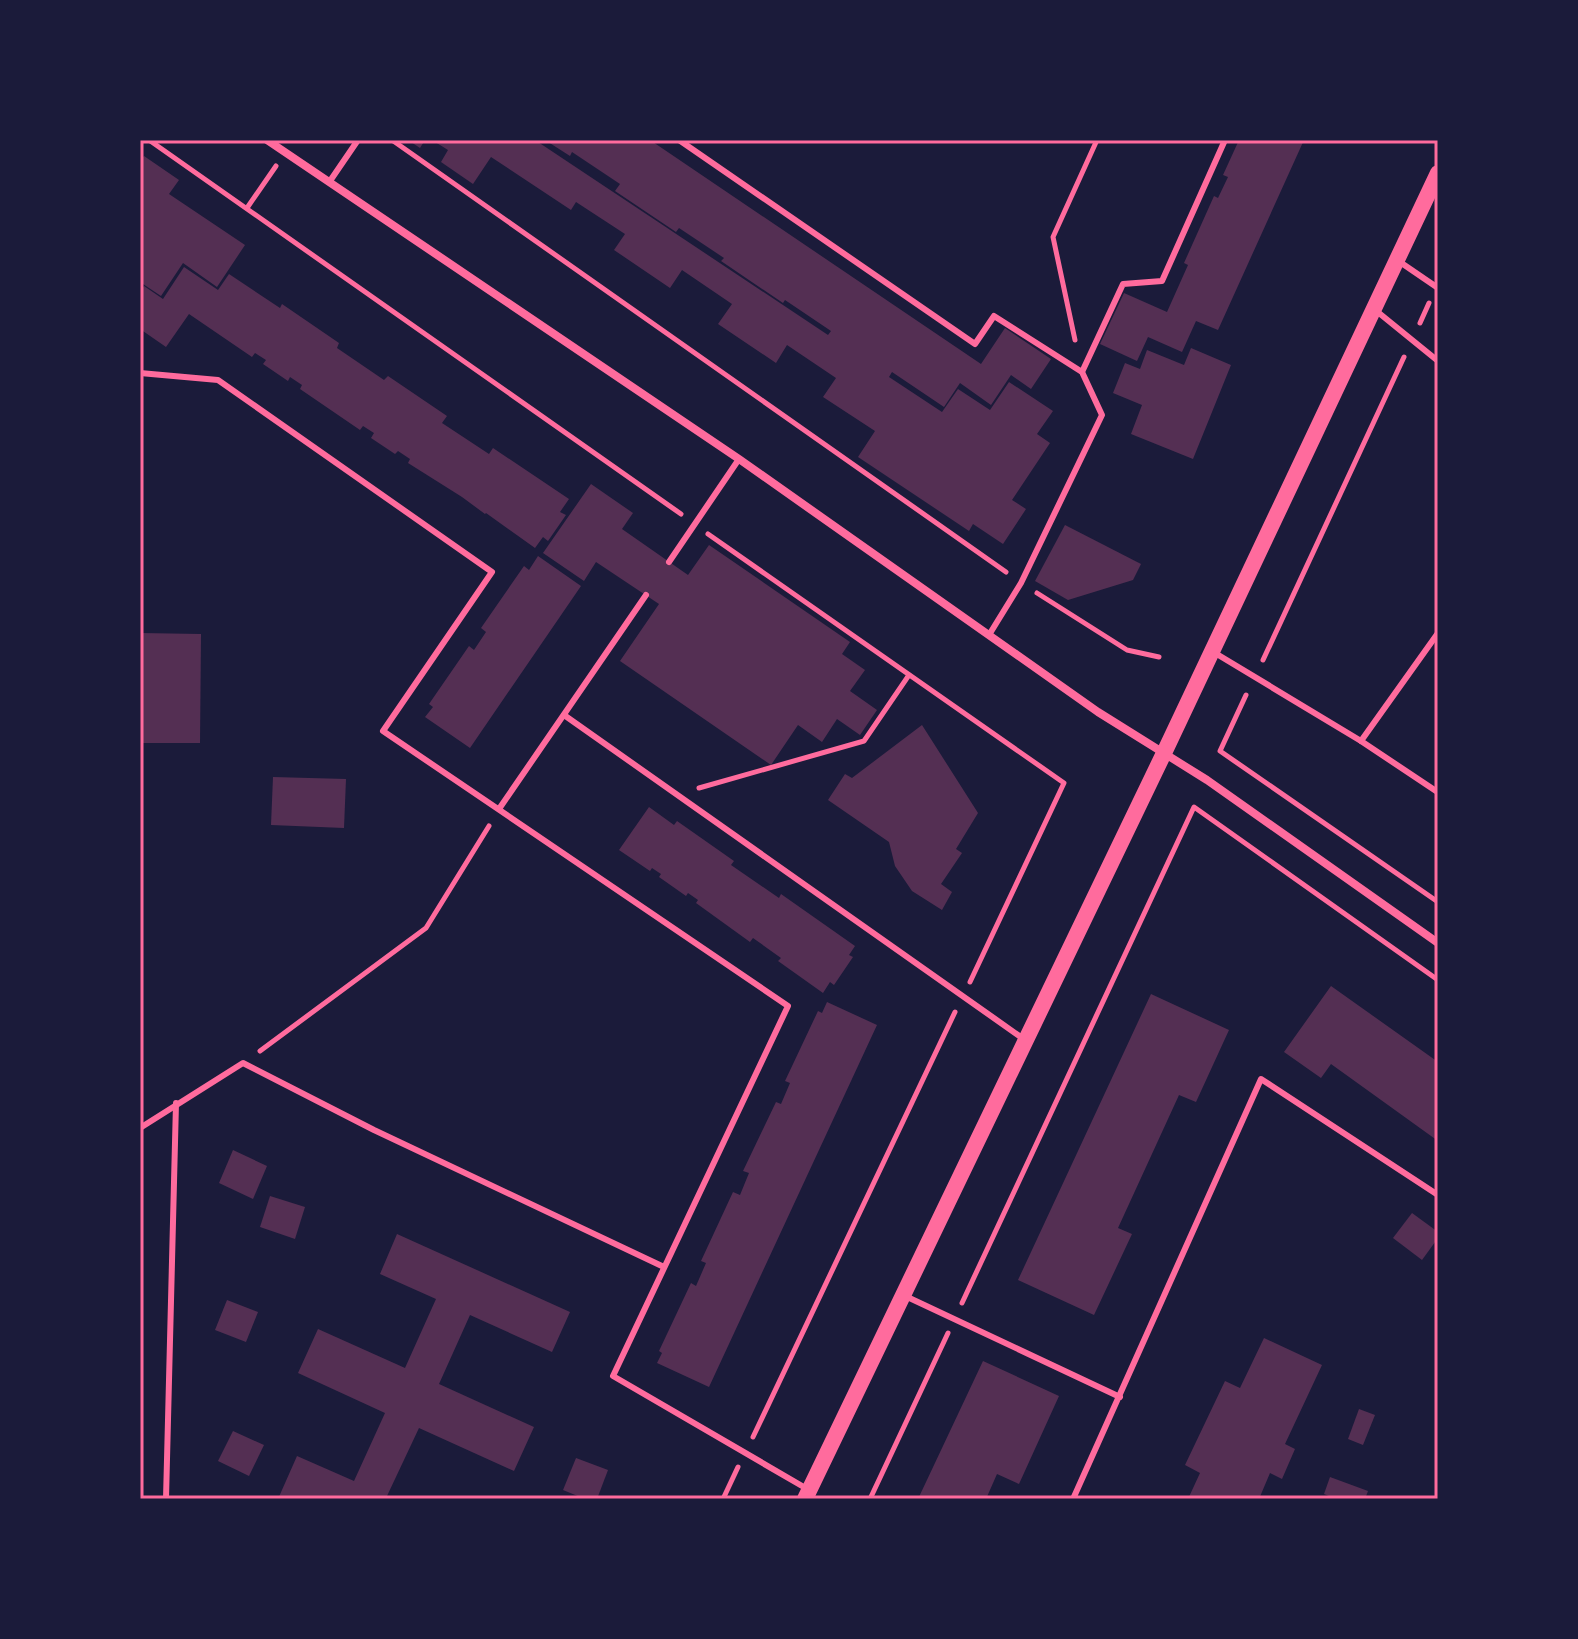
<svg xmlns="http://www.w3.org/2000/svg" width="1578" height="1639" viewBox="0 0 1578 1639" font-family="Raleway,sans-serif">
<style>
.building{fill:#542f53}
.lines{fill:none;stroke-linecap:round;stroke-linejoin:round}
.path{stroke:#ff6b9d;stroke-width:5}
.service{stroke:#ff6b9d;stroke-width:6}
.minor{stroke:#ff6b9d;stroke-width:8}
.secondary{stroke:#ff6b9d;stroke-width:16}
.neatline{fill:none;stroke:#ff6b9d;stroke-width:3}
</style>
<rect width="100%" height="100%" fill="#1b1b3a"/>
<!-- building -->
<g class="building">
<polygon points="408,140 425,140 420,148"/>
<polygon points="432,140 535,140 828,335 831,331 785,300 783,303 721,261 724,258 679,228 676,232 615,191 620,184 572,152 570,156 545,140 650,140 981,364 1005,328 1051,359 1031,389 1011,375 991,405 960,383 944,407 892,372 889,377 942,412 958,389 990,410 1009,382 1053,411 1037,434 1050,443 1012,500 1026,509 1003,544 973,524 969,531 858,457 875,431 823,397 836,378 787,345 776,363 718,324 732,304 682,270 670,288 614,250 625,234 576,202 571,210 491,157 473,184 441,162 448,150"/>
<polygon points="1239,140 1304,140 1218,330 1196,321 1182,352 1148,337 1137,361 1100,344 1124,293 1167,312 1188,265 1184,263 1214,196 1218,198 1228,177 1223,175"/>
<polygon points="144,156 179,180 169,194 245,245 217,287 183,263 161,296 140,282 140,161"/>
<polygon points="184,267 218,290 229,274 280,308 282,304 339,343 337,348 384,380 388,376 447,416 442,423 489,454 493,448 569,499 560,512 566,515 548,541 543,537 535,548 486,513 485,514 462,497 408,463 410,459 398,451 395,454 371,438 374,433 363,426 360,430 300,389 302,385 290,377 288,381 263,364 266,360 255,353 252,357 189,314 166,347 140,329 140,293 144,286 163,299"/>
<polygon points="1191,348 1231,365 1193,459 1131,434 1142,405 1113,393 1125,363 1140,369 1147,350 1184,365"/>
<polygon points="591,484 633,513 622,529 688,575 709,545 850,642 842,654 865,670 850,691 877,710 860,735 837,719 822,742 798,725 771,765 620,661 659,604 596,562 584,581 543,553"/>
<polygon points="1065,525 1141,564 1133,580 1068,600 1035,581"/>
<polygon points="538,556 581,586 470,748 425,717 433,707 429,704 469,646 474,650 486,632 481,628 524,566 529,570"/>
<polygon points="140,633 201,634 200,743 140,743"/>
<polygon points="922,725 978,813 956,849 962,853 941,884 952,892 942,910 912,891 895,866 889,842 828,800 845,774 852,778"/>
<polygon points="273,777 346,779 344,828 271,825"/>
<polygon points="649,807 674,825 677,821 734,861 731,865 779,898 781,894 855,946 849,955 853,957 834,985 830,982 823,993 778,961 781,958 753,938 750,942 696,903 698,900 688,893 686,896 659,877 661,874 652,868 650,871 619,850"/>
<polygon points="1331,986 1438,1062 1438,1141 1331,1064 1321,1078 1284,1052"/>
<polygon points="1151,994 1229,1030 1196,1102 1179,1095 1118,1228 1132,1234 1094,1315 1018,1280"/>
<polygon points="827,1002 877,1025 709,1387 657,1363 662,1353 659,1351 691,1283 696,1286 706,1263 701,1261 733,1192 740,1195 749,1173 743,1171 776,1102 781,1104 790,1083 785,1081 818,1011 822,1013"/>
<polygon points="233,1150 267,1166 253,1199 219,1183"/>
<polygon points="270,1196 305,1207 295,1239 260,1227"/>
<polygon points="1412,1213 1438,1232 1438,1238 1422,1260 1393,1238"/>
<polygon points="397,1234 570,1312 552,1352 470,1315 439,1384 534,1427 514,1471 419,1428 387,1496 393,1499 278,1499 297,1456 354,1481 385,1413 298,1373 318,1329 405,1368 436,1299 380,1274"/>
<polygon points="227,1300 258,1312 246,1342 215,1330"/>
<polygon points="1264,1338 1322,1365 1285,1444 1295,1449 1282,1479 1270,1473 1259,1499 1188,1499 1200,1473 1185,1465 1225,1381 1240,1388"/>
<polygon points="983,1361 1059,1396 1019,1484 997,1474 986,1499 918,1499"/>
<polygon points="1359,1409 1375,1415 1363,1445 1348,1439"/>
<polygon points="233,1431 264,1445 249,1476 218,1461"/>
<polygon points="576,1458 608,1470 597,1499 585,1499 563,1490"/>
<polygon points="1330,1477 1368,1491 1365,1499 1336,1499 1324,1494"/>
</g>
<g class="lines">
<!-- path -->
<g class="path">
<polyline points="149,140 681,514"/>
<polyline points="392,140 1006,572"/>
<polyline points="247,208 276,166"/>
<polyline points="1420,323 1429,303"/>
<polyline points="1075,340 1053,237 1097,140"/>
<polyline points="708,534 1064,783 970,982"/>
<polyline points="1037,593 1127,650 1159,657"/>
<polyline points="1263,660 1404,357"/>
<polyline points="1246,695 1220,751 1438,902"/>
<polyline points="699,788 864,741 909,675"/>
<polyline points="260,1051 426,928 489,826"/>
<polyline points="962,1303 1194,807 1438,980"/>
<polyline points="753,1437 955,1012"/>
<polyline points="723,1499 738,1467"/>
<polyline points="870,1499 948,1333"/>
</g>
<!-- service -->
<g class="service">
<polyline points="679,140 975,344 994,316 1082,372 1102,415 1021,583 989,635"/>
<polyline points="330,181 358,140"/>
<polyline points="1397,260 1438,288"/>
<polyline points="1374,309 1438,361"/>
<polyline points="1082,372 1123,284 1162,281 1225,140"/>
<polyline points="140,373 218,380 492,572 383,731 788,1006 613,1376 809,1490"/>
<polyline points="669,562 739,459"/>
<polyline points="1215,653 1361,741 1436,791 1438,788"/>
<polyline points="564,715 1025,1040"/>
<polyline points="1361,741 1438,633"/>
<polyline points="499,809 646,595"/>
<polyline points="140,1128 243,1063 374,1130 664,1267"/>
<polyline points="903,1295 1120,1397"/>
<polyline points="166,1499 176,1103"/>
<polyline points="1073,1499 1261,1079 1438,1195"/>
</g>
<!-- minor -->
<polyline class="minor" points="267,140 739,459 1098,712 1207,780 1438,943"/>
<!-- secondary -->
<polyline class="secondary" points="805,1499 1164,753 1438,173"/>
</g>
<!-- border -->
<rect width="1578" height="1639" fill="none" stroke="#1b1b3a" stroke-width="284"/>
<rect x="142" y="142" width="1294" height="1355" class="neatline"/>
</svg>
